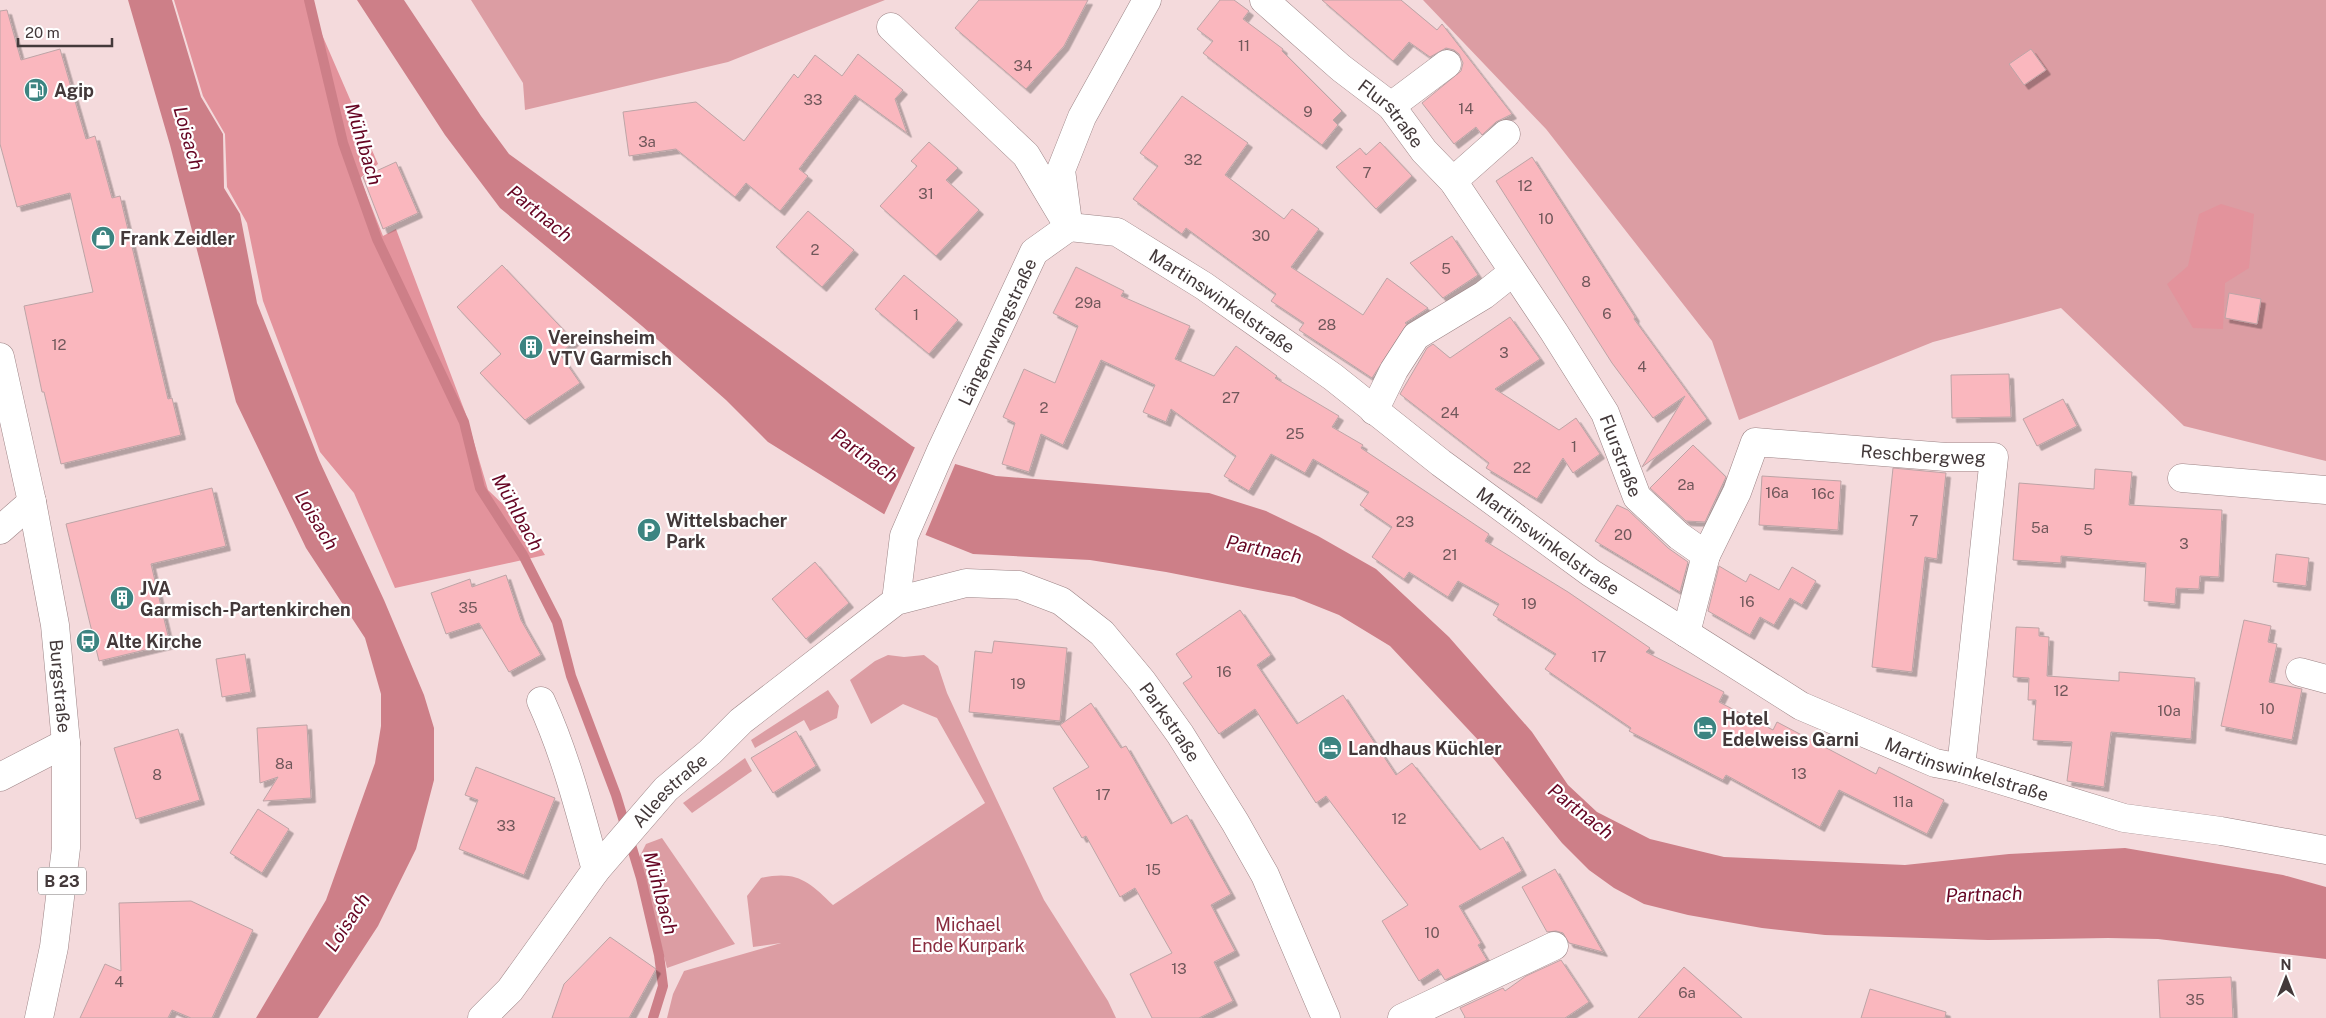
<svg xmlns="http://www.w3.org/2000/svg" width="2326" height="1018" viewBox="0 0 2326 1018" font-family="'Public Sans',sans-serif">
<style>
.green{fill:#dc9da3}
.forest{fill:#e3939c}
.water{fill:#cd7f88}
.pier{fill:#f4dadc}
.lines{fill:none;stroke-linecap:round;stroke-linejoin:round}
.stream{stroke:#cd7f88;stroke-width:10}
.building{fill:#fab7be;stroke:#bda4a6;filter:url(#shadow)}
.minor-casing{stroke:#9c8486;stroke-width:29}
.major-casing{stroke:#9c8486;stroke-width:29}
.minor{stroke:#fff;stroke-width:28}
.major{stroke:#fff;stroke-width:28}
.labels{text-anchor:middle;dominant-baseline:central;stroke-width:4.5;stroke-linejoin:round;paint-order:stroke}
.number-label{font-size:15px;fill:#71585b}
.shield{fill:#fff;stroke:#7b7475;stroke-width:1}
.shield-label{font-size:16px;font-weight:bold;fill:#43393a}
.poi-label{font-size:18px;font-weight:bold;fill:#43393a;stroke:#fff;text-anchor:start}
.street-label{font-size:18px;fill:#43393a;stroke:#fff}
.park-label{font-size:18px;fill:#882b3e;stroke:#fff}
.water-label{font-size:19px;font-style:italic;fill:#660523;stroke:#fff}
</style>
<defs>
<filter id="shadow"><feDropShadow dx="4.5" dy="4.5" stdDeviation="0" flood-color="#0004"/></filter>
</defs>
<rect width="100%" height="100%" fill="#f4dadc"/>
<!-- green -->
<g class="green">
<polygon points="471,0 885,0 728,62 525,110 523,83"/>
<polygon points="1423,0 2326,0 2326,461 2184,426 2061,308 1933,342 1739,420 1712,341 1546,129"/>
<path d="M888,655L904,657L924,655L938,666L947,693L978,760L1044,900L1108,1001L1116,1018H667L673,994L684,971L781,943L753,947L747,896L761,878C796,870 809,881 833,905L985,803L937,718L903,704L871,724L850,680L875,661Z"/>
<polygon points="828,690 839,706 837,718 810,731 804,720 755,748 751,740"/>
<polygon points="745,758 752,771 692,813 683,803"/>
<polygon points="662,838 735,944 667,968 639,858 646,844"/>
</g>
<!-- forest -->
<g class="forest">
<polygon points="174,0 307,0 378,164 360,178 383,236 396,229 465,412 488,490 529,529 545,555 395,588 354,493 320,452 263,301 247,223 227,187 225,134 203,96"/>
<polygon points="2221,204 2254,214 2249,268 2225,283 2223,329 2193,328 2167,284 2188,266 2199,214"/>
</g>
<!-- water -->
<g class="water">
<polygon points="128,0 172,0 201,97 223,134 224,188 240,214 257,303 319,460 384,600 424,695 434,728 434,780 416,849 378,926 318,1018 256,1018 326,900 375,763 381,726 381,694 365,638 306,548 236,402 170,145"/>
<polygon points="357,0 404,0 481,116 509,154 912,446 935,458 996,476 1209,493 1266,511 1318,536 1376,569 1449,637 1532,732 1568,785 1597,812 1650,839 1724,857 1905,865 2009,854 2125,848 2283,875 2326,887 2326,959 2158,939 2108,938 1988,940 1825,935 1762,928 1688,915 1644,904 1614,888 1589,870 1562,843 1480,742 1390,646 1339,615 1294,597 1166,572 1090,560 973,554 903,526 768,442 726,400 642,326 500,208 445,135"/>
</g>
<!-- pier -->
<polygon class="pier" points="916,445 936,455 956,462 925,536 896,525 883,517"/>
<g class="lines">
<!-- stream -->
<polyline class="stream" points="309,0 343,143 377,239 464,422 480,488 523,555 557,622 571,676 616,795 641,878 659,955 663,986 653,1018"/>
</g>
<!-- building -->
<g class="building">
<polygon points="979,0 1088,0 1064,46 1026,89 955,28"/>
<polygon points="1220,0 1234,0 1249,11 1243,19 1283,49 1282,51 1342,111 1333,120 1338,125 1322,145 1203,53 1213,41 1197,29"/>
<polygon points="1322,0 1401,0 1437,30 1442,24 1512,114 1496,122 1482,135 1476,127 1454,144 1422,103 1461,71 1463,63 1459,54 1454,50 1446,48 1430,57 1409,42 1393,61"/>
<polygon points="7,10 21,60 60,49 86,139 95,136 112,198 120,196 168,399 172,398 181,435 61,464 44,392 42,392 24,306 93,292 70,193 17,207 0,144 0,11"/>
<polygon points="2031,49 2046,70 2024,85 2009,64"/>
<polygon points="858,54 903,90 895,99 907,133 855,95 799,169 808,176 780,211 746,183 735,197 676,149 629,156 623,112 696,102 744,141 794,74 798,78 815,55 842,76"/>
<polygon points="1182,96 1248,143 1225,175 1284,219 1292,209 1319,229 1291,267 1363,315 1387,278 1428,308 1405,323 1407,324 1372,378 1299,330 1304,323 1271,301 1276,294 1186,228 1182,234 1133,199 1158,166 1140,153"/>
<polygon points="929,142 958,168 946,180 979,210 936,256 880,206 917,166 911,161"/>
<polygon points="1380,142 1412,176 1376,209 1336,167 1360,148 1366,155"/>
<polygon points="1532,157 1635,317 1634,319 1707,419 1642,467 1685,396 1653,418 1612,363 1496,181"/>
<polygon points="396,162 418,213 383,229 363,177"/>
<polygon points="808,211 854,250 822,287 776,247"/>
<polygon points="1452,236 1478,275 1443,298 1410,263"/>
<polygon points="502,265 574,341 560,354 580,383 525,420 480,373 501,354 457,307"/>
<polygon points="1076,267 1124,291 1121,296 1190,326 1175,359 1214,376 1236,346 1277,376 1275,378 1339,416 1332,427 1363,445 1361,448 1489,534 1485,541 1568,592 1650,648 1646,652 1724,692 1719,702 1773,730 1777,722 1876,774 1879,767 1944,800 1927,834 1839,790 1820,827 1726,775 1723,780 1629,731 1631,728 1545,669 1556,654 1493,615 1499,604 1458,581 1448,597 1409,572 1404,579 1372,557 1392,527 1360,505 1369,492 1313,459 1305,473 1271,454 1249,491 1224,476 1236,456 1171,409 1166,422 1143,412 1155,385 1101,360 1063,445 1041,434 1029,472 1002,464 1015,423 1003,417 1024,369 1055,383 1078,326 1053,313"/>
<polygon points="904,275 958,320 929,354 875,309"/>
<polygon points="2229,293 2261,299 2257,324 2225,318"/>
<polygon points="1510,317 1540,359 1495,389 1559,430 1576,418 1600,454 1573,473 1563,458 1537,499 1486,468 1489,463 1400,394 1427,348 1433,344 1450,358"/>
<polygon points="2009,374 2011,417 1952,418 1951,375"/>
<polygon points="2063,399 2077,426 2037,446 2023,419"/>
<polygon points="1693,445 1726,477 1705,522 1686,521 1650,488"/>
<polygon points="1893,468 1946,473 1937,559 1925,557 1912,672 1872,667"/>
<polygon points="2095,469 2132,472 2129,505 2222,510 2219,577 2200,576 2199,589 2176,588 2175,604 2144,601 2146,563 2061,556 2061,563 2013,560 2019,483 2094,489"/>
<polygon points="1762,476 1841,481 1838,530 1759,525"/>
<polygon points="212,488 226,546 151,564 170,644 99,661 66,524"/>
<polygon points="1617,505 1628,510 1668,548 1688,562 1680,592 1595,541"/>
<polygon points="2276,554 2309,558 2306,586 2273,582"/>
<polygon points="815,562 849,603 806,639 772,599"/>
<polygon points="1719,566 1746,582 1750,574 1779,590 1792,567 1816,581 1802,605 1790,598 1774,625 1760,617 1750,635 1708,611"/>
<polygon points="506,575 521,620 541,655 509,672 479,623 446,634 431,593 470,579 472,587"/>
<polygon points="1240,610 1271,655 1257,665 1297,724 1343,695 1396,775 1412,763 1480,850 1503,837 1522,871 1459,906 1481,943 1478,945 1487,960 1445,980 1438,969 1419,981 1382,921 1408,905 1326,796 1316,803 1255,709 1219,734 1183,683 1192,677 1176,654"/>
<polygon points="2244,620 2271,626 2268,642 2277,644 2269,682 2302,689 2292,740 2221,726"/>
<polygon points="2016,627 2039,628 2039,636 2049,637 2047,676 2119,681 2119,672 2195,678 2191,739 2111,732 2104,787 2067,781 2072,742 2033,740 2036,700 2028,700 2029,678 2013,677"/>
<polygon points="994,641 1067,648 1060,721 969,712 975,651 992,653"/>
<polygon points="245,654 251,692 222,697 216,659"/>
<polygon points="1091,703 1121,748 1126,746 1171,824 1187,815 1231,894 1211,905 1235,951 1214,962 1233,1001 1199,1018 1152,1018 1130,974 1172,953 1135,888 1120,897 1086,836 1082,838 1053,788 1089,767 1060,725"/>
<polygon points="307,725 311,798 263,801 278,777 260,783 257,728"/>
<polygon points="178,729 200,800 136,819 114,748"/>
<polygon points="796,731 816,766 773,793 751,758"/>
<polygon points="476,767 555,798 524,875 459,849 478,800 465,795"/>
<polygon points="258,809 289,829 262,873 230,853"/>
<polygon points="1555,869 1603,952 1569,943 1563,933 1556,931 1547,932 1522,887"/>
<polygon points="191,901 253,930 212,1018 191,1018 172,1010 168,1018 80,1018 105,964 121,971 119,903"/>
<polygon points="610,937 656,969 629,1018 552,1018 564,984"/>
<polygon points="1561,960 1589,1002 1565,1018 1464,1018 1465,1017 1460,1008 1503,988 1505,991 1526,976"/>
<polygon points="1684,967 1742,1018 1638,1018"/>
<polygon points="2231,977 2233,1018 2160,1018 2158,980"/>
<polygon points="1870,989 1946,1012 1945,1018 1861,1018"/>
</g>
<g class="lines">
<!-- minor casing -->
<g class="minor-casing">
<g id="minor">
<path id="s1" d="M1264,0L1341,68L1391,106L1424,151L1453,181L1554,332L1605,413L1637,497L1679,536L1706,555L1686,633"/>
<polyline points="891,27 1026,155 1069,227"/>
<polyline points="1391,106 1447,64"/>
<polyline points="1453,181 1506,134"/>
<polyline points="1067,215 1061,170 1082,117 1147,0"/>
<path id="s2" d="M1069,227L1117,232L1204,286L1333,377L1441,463L1591,573L1801,706L1935,763L1961,768L2124,818L2221,831L2326,850"/>
<polyline points="1374,411 1394,370 1416,336 1484,295 1513,272"/>
<polyline points="2182,478 2326,490"/>
<polyline points="0,530 32,502"/>
<path id="s3" d="M1706,555L1737,492L1755,442L1946,457H1994L1961,768"/>
<path id="s4" d="M896,601L904,536L940,453L1034,252L1069,227"/>
<polyline points="2300,672 2326,679"/>
<path d="M541,701C566,756 580,812 596,870"/>
<polyline points="0,777 66,743"/>
<path id="s5" d="M482,1018L510,990L596,870L666,789L710,752L741,721L896,601L966,583L1019,585L1061,601L1102,633L1142,681L1180,734L1235,822L1265,875L1326,1018"/>
<polyline points="1402,1018 1554,946"/>
</g>
</g>
<!-- major casing -->
<g class="major-casing">
<g id="major">
<path id="s6" d="M0,357L32,502L55,625L66,743V848L54,947L39,1018"/>
</g>
</g>
<!-- minor -->
<use href="#minor" class="minor"/>
<!-- major -->
<use href="#major" class="major"/>
</g>
<!-- icons -->
<defs>
<g id="fuel-disc" transform="scale(1.25)"><circle r="9.5" fill="#3c8481" stroke="#fff"/><path d="M-5.5-6h7V0h2V4h1.3V-2.5L3-4.5l.8-.8L6-3V5H2.5V1h-1V6h-7ZM-4.2-4.7v3.2H.2V-4.7Z" fill="#fff"/></g>
<g id="shop-disc" transform="scale(1.25)"><circle r="9.5" fill="#3c8481" stroke="#fff"/><path d="M-5-2.5h2.3a2.7 3.5 0 0 1 5.4 0H5L5.5 6h-11ZM-1.5-2.5h3a1.5 2.3 0 0 0-3 0Z" fill="#fff"/></g>
<g id="building-disc" transform="scale(1.25)"><circle r="9.5" fill="#3c8481" stroke="#fff"/><path d="M-4-6H4V6H1V3H-1V6H-4ZM-2.5-4.3h1.7v1.8h-1.7ZM.8-4.3h1.7v1.8H.8ZM-2.5-1h1.7V.8h-1.7ZM.8-1h1.7V.8H.8Z" fill="#fff"/></g>
<g id="parking-disc" transform="scale(1.25)"><circle r="9.5" fill="#3c8481" stroke="#fff"/><path d="M-3.5-5.5H1a3.5 3.5 0 0 1 0 7H-1V5.5H-3.5ZM-1-3.4V-.6H.8a1.4 1.4 0 0 0 0-2.8Z" fill="#fff"/></g>
<g id="bus-disc" transform="scale(1.25)"><circle r="9.5" fill="#3c8481" stroke="#fff"/><path d="M-5-6H5V4H4V6H2V4H-2V6H-4V4H-5ZM-3.5-4V0h7V-4ZM-3.5 1.2v1.5H-2V1.2ZM2 1.2v1.5H3.5V1.2Z" fill="#fff"/></g>
<g id="hotel-disc" transform="scale(1.25)"><circle r="9.5" fill="#3c8481" stroke="#fff"/><path d="M-6-4.5h1.5V1H6V5H4.5V3h-9V5H-6ZM-4 0a1.8 1.8 0 1 1 3.6 0ZM.5 0V-2.5h3Q6-2.5 6 0Z" fill="#fff"/></g>
</defs>
<g fill-rule="evenodd">
<use href="#fuel-disc" x="36" y="90"/>
<use href="#shop-disc" x="103" y="238"/>
<use href="#building-disc" x="531" y="347"/>
<use href="#parking-disc" x="649" y="530"/>
<use href="#building-disc" x="122" y="598"/>
<use href="#bus-disc" x="88" y="641"/>
<use href="#hotel-disc" x="1705" y="728"/>
<use href="#hotel-disc" x="1330" y="748"/>
</g>
<g class="labels">
<!-- number labels -->
<g class="number-label">
<text x="1244" y="45">11</text>
<text x="1023" y="65">34</text>
<text x="813" y="99">33</text>
<text x="1466" y="108">14</text>
<text x="1308" y="111">9</text>
<text x="647" y="141">3a</text>
<text x="1193" y="159">32</text>
<text x="1367" y="172">7</text>
<text x="1525" y="185">12</text>
<text x="926" y="193">31</text>
<text x="1546" y="218">10</text>
<text x="1261" y="235">30</text>
<text x="815" y="249">2</text>
<text x="1446" y="268">5</text>
<text x="1586" y="281">8</text>
<text x="1088" y="302">29a</text>
<text x="1607" y="313">6</text>
<text x="916" y="314">1</text>
<text x="1327" y="324">28</text>
<text x="59" y="344">12</text>
<text x="1504" y="352">3</text>
<text x="1642" y="366">4</text>
<text x="1231" y="397">27</text>
<text x="1044" y="407">2</text>
<text x="1450" y="412">24</text>
<text x="1295" y="433">25</text>
<text x="1574" y="446">1</text>
<text x="1522" y="467">22</text>
<text x="1686" y="484">2a</text>
<text x="1777" y="492">16a</text>
<text x="1823" y="493">16c</text>
<text x="1914" y="520">7</text>
<text x="1405" y="521">23</text>
<text x="2040" y="527">5a</text>
<text x="2088" y="529">5</text>
<text x="1623" y="534">20</text>
<text x="2184" y="543">3</text>
<text x="1450" y="554">21</text>
<text x="1747" y="601">16</text>
<text x="1529" y="603">19</text>
<text x="468" y="607">35</text>
<text x="1599" y="656">17</text>
<text x="1224" y="671">16</text>
<text x="1018" y="683">19</text>
<text x="2061" y="690">12</text>
<text x="2267" y="708">10</text>
<text x="2169" y="710">10a</text>
<text x="284" y="763">8a</text>
<text x="1799" y="773">13</text>
<text x="157" y="774">8</text>
<text x="1103" y="794">17</text>
<text x="1903" y="801">11a</text>
<text x="1399" y="818">12</text>
<text x="506" y="825">33</text>
<text x="1153" y="869">15</text>
<text x="1432" y="932">10</text>
<text x="1179" y="968">13</text>
<text x="119" y="981">4</text>
<text x="1687" y="992">6a</text>
<text x="2195" y="999">35</text>
</g>
<!-- shield labels -->
<rect class="shield" x="38" y="867.5" width="48" height="27" rx="4"/>
<g class="shield-label">
<text x="62" y="881">B 23</text>
</g>
<!-- poi labels -->
<g class="poi-label">
<text x="54" y="90">Agip</text>
<text x="120" y="238">Frank Zeidler</text>
<text x="548" y="337">Vereinsheim<tspan x="548" dy="21">VTV Garmisch</tspan></text>
<text x="666" y="520">Wittelsbacher<tspan x="666" dy="21">Park</tspan></text>
<text x="140" y="588">JVA<tspan x="140" dy="21">Garmisch-Partenkirchen</tspan></text>
<text x="106" y="641">Alte Kirche</text>
<text x="1722" y="718">Hotel<tspan x="1722" dy="21">Edelweiss Garni</tspan></text>
<text x="1348" y="748">Landhaus Küchler</text>
</g>
<!-- street labels -->
<g class="street-label">
<text stroke="none"><textPath href="#s1" startOffset="171">Flurstraße</textPath></text>
<text stroke="none"><textPath href="#s2" startOffset="174">Martinswinkelstraße</textPath></text>
<text stroke="none"><textPath href="#s4" startOffset="290">Längenwangstraße</textPath></text>
<text stroke="none"><textPath href="#s3" startOffset="292">Reschbergweg</textPath></text>
<text stroke="none"><textPath href="#s1" startOffset="586">Flurstraße</textPath></text>
<text stroke="none"><textPath href="#s2" startOffset="579">Martinswinkelstraße</textPath></text>
<text stroke="none"><textPath href="#s6" startOffset="335">Burgstraße</textPath></text>
<text stroke="none"><textPath href="#s5" startOffset="926">Parkstraße</textPath></text>
<text stroke="none"><textPath href="#s2" startOffset="1059">Martinswinkelstraße</textPath></text>
<text stroke="none"><textPath href="#s5" startOffset="296">Alleestraße</textPath></text>
</g>
<!-- park labels -->
<g class="park-label">
<text x="968" y="924">Michael<tspan x="968" dy="21">Ende Kurpark</tspan></text>
</g>
<!-- water labels -->
<g class="water-label">
<text transform="translate(189 138) rotate(74)">Loisach</text>
<text transform="translate(364 144) rotate(73)">Mühlbach</text>
<text transform="translate(540 213) rotate(39)">Partnach</text>
<text transform="translate(865 455) rotate(36)">Partnach</text>
<text transform="translate(518 512) rotate(61)">Mühlbach</text>
<text transform="translate(317 520) rotate(59)">Loisach</text>
<text transform="translate(1264 549) rotate(12)">Partnach</text>
<text transform="translate(1581 811) rotate(38)">Partnach</text>
<text transform="translate(661 893) rotate(75)">Mühlbach</text>
<text transform="translate(1984 894) rotate(-2)">Partnach</text>
<text transform="translate(347 922) rotate(-57)">Loisach</text>
</g>
</g>
<!-- north arrow -->
<g transform="translate(2286 978)" stroke="#ffffff" stroke-width="4" paint-order="stroke">
<path d="M0-4L9 19L0 12L-9 19Z" fill="#43393a"/>
<text y="-8" font-size="14" font-weight="bold" text-anchor="middle" fill="#43393a">N</text>
</g>
<!-- scale -->
<path d="M18 38v8h94v-8" fill="none" stroke="#43393a" stroke-width="2.5"/>
<text x="25" y="38" font-size="15" fill="#43393a" stroke="#ffffff" stroke-width="4" paint-order="stroke">20 m</text>
</svg>
